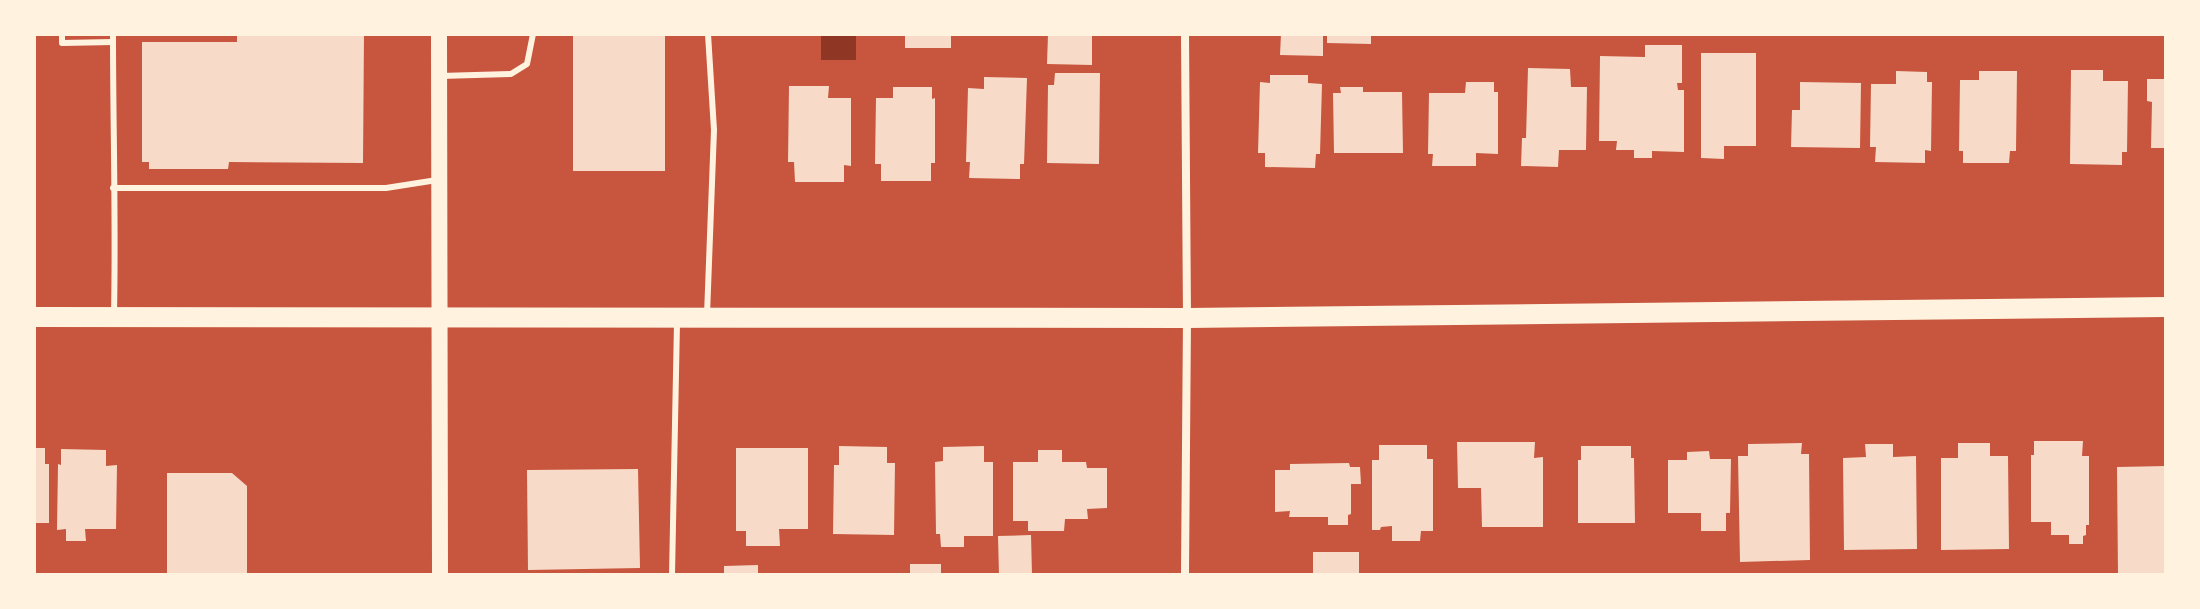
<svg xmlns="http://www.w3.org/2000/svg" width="2200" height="609" viewBox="0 0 2200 609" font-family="Montserrat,sans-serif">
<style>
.water{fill:#8f3625}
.building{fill:#f7dbc8}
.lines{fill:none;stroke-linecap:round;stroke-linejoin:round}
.service{stroke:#fff3e0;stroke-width:6}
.minor{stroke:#fff3e0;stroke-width:8}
.secondary{stroke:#fff3e0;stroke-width:16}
.primary{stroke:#fff3e0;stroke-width:20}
</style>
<rect width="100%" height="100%" fill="#c8553d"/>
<!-- water -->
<rect class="water" x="821" y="34" width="35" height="26"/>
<!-- building -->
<g class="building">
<polygon points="237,34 364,34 363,163 229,162 228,169 149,169 149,162 142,162 142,42 237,42"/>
<rect x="573" y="34" width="92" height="137"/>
<rect x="905" y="34" width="46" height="14"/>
<polygon points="1048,34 1092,34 1092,65 1047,64"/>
<polygon points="1281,34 1323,34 1323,56 1280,55"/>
<polygon points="1327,34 1371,34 1371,44 1327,43"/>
<polygon points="1645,45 1682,45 1682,83 1677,83 1678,90 1684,90 1684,152 1652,151 1652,158 1634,158 1634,150 1616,150 1617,141 1599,141 1600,56 1645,57"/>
<polygon points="1701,53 1756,53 1756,146 1724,146 1724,159 1701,158"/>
<polygon points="1528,68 1570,69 1571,87 1587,87 1586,150 1559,150 1558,167 1521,166 1522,138 1526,138"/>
<polygon points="2071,70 2103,70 2103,81 2128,81 2127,152 2122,152 2122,165 2070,164"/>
<polygon points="1896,71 1927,72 1927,82 1932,82 1931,151 1925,150 1925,163 1875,162 1876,147 1870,147 1871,84 1896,84"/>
<polygon points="1979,71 2017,71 2016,151 2010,151 2009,163 1963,163 1963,151 1959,151 1960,80 1979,80"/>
<polygon points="1055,73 1100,73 1099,164 1047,163 1048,85 1054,85"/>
<polygon points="1270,75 1308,75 1308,83 1322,84 1320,154 1316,154 1315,168 1265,167 1265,153 1258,153 1260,82 1270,83"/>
<polygon points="984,77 1027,78 1024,164 1020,164 1020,179 969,178 970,162 966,162 968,88 984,89"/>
<polygon points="2147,79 2166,79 2166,148 2151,148 2152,102 2147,101"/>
<polygon points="1466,82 1494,82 1494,92 1498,92 1498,154 1476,153 1476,166 1432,166 1433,154 1428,154 1429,93 1465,93"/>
<polygon points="1800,82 1861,83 1860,148 1791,147 1792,110 1800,110"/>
<polygon points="789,86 829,86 828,98 851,98 851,166 844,165 844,182 795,182 794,162 788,162"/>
<polygon points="893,87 932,87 932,99 935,98 935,163 931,163 931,181 881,181 881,164 875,164 876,98 893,98"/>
<polygon points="1340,87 1363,87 1363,92 1402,92 1403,153 1334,153 1333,93 1341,93"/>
<polygon points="2034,441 2083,441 2082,456 2089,456 2089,525 2086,525 2086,535 2083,536 2083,544 2069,544 2069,535 2051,535 2051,522 2031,522 2031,455 2034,455"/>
<polygon points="1457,442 1535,442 1534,458 1543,457 1543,527 1482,527 1481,488 1458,488"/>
<polygon points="1802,443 1801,454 1809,454 1810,560 1740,562 1738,456 1748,456 1748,444"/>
<polygon points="1958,443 1990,443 1990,456 2008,456 2009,549 1941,550 1941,458 1958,458"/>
<polygon points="1865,444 1893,444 1893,457 1916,456 1917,549 1844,550 1843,458 1866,457"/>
<polygon points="1379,445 1427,445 1427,459 1433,459 1433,531 1421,531 1420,541 1392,541 1392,526 1381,527 1380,530 1372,530 1372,460 1379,460"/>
<polygon points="839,446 887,447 887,463 895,463 894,535 833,534 834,465 839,465"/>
<polygon points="984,446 984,462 993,462 993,536 964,536 964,547 941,547 940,534 936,534 935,462 943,461 943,447"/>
<polygon points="1581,446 1631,446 1631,458 1634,458 1635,523 1578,523 1578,460 1581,460"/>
<polygon points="34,448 45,448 45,464 49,464 49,523 34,523"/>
<polygon points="736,448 808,448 808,529 779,529 780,546 746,546 746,531 736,531"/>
<polygon points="61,449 106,450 106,466 117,465 116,529 85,529 86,541 66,541 66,529 57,530 58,464 61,465"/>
<polygon points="1038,450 1062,450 1062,462 1086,462 1087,468 1107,468 1107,508 1087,509 1088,519 1065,519 1064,531 1028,531 1028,521 1013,521 1013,462 1038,462"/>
<polygon points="1709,451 1710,459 1731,459 1730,513 1726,513 1726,531 1701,531 1701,513 1668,513 1668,460 1687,460 1687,452"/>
<polygon points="1349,463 1350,467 1360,467 1361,484 1351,484 1351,514 1348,515 1348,525 1328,525 1328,517 1289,517 1290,511 1275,512 1275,470 1290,470 1290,464"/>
<polygon points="2166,466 2166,575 2118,575 2117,467"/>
<polygon points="638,469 640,568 528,570 527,470"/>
<polygon points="167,473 232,473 247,486 247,575 167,575"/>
<polygon points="1031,535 1032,575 999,575 998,536"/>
<rect x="1313" y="552" width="46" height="23"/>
<rect x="910" y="564" width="31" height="11"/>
<polygon points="758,565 758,575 724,575 724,566"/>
</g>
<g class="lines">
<!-- service -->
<g class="service">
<polyline points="62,34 62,43 113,42"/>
<path d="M113,34C113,127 116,220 114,314"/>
<polyline points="440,76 511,74 527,64 533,34"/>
<polyline points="113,188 386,188 437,180"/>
<polyline points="707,315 714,130 708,34"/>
<polyline points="672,575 677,323"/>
</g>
<!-- minor -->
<polyline class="minor" points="1185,34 1187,318 1185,575"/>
<!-- secondary -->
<polyline class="secondary" points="439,34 440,575"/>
<!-- primary -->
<polyline class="primary" points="34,317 1187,318 2166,307"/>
</g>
<!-- border -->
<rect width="2200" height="609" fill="none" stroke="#fff3e0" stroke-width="72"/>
</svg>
